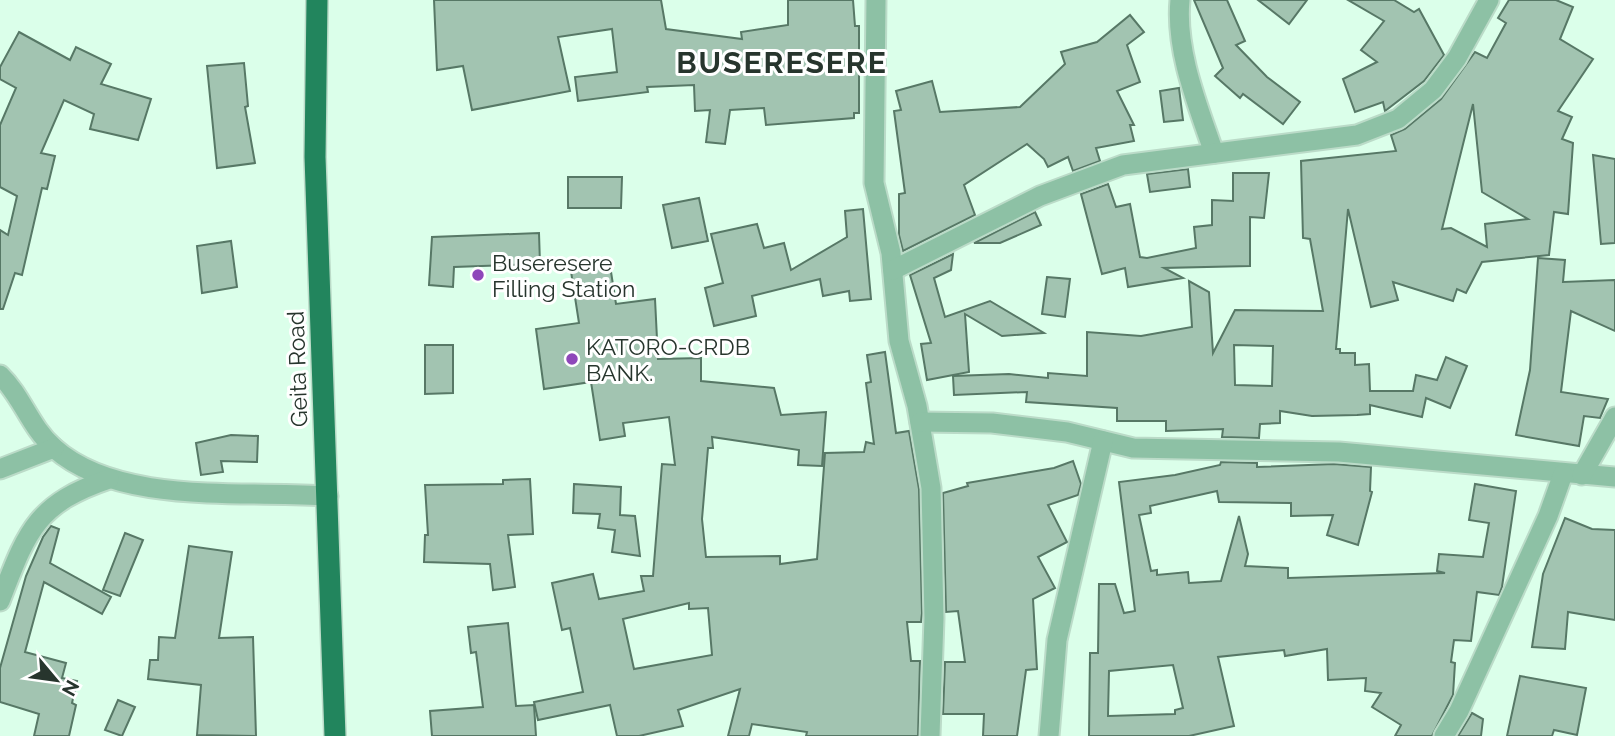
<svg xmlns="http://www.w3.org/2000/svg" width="1615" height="736" viewBox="0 0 1615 736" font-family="Raleway,sans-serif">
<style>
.building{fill:#a2c4b1;stroke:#577866;stroke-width:2;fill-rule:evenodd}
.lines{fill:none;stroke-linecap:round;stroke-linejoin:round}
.minor-casing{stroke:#bbdbc8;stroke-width:23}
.trunk-casing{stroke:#bbdbc8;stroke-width:24}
.minor{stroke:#8dc1a5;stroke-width:19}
.trunk{stroke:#22855d;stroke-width:21}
.poi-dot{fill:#8f47ba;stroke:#fff;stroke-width:2.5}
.labels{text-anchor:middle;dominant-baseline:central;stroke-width:6;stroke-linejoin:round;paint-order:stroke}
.poi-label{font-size:23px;fill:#27352d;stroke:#fff;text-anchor:start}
.street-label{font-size:23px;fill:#27352d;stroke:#fff}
.district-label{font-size:30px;font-weight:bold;letter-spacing:2px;fill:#27352d;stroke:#fff}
</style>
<rect width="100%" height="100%" fill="#dbffea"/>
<!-- building -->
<g class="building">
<polygon points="434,0 661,0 666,29 742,39 741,32 788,25 788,0 853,0 855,26 859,26 859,113 854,113 854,118 766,125 764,108 730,110 725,144 706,142 710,110 695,111 694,85 647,87 648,92 578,101 575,77 617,72 612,29 558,37 570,91 472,110 463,66 437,70"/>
<polygon points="1194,0 1227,0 1245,41 1236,45 1267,77 1300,102 1283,124 1243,94 1240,98 1215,76 1223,68"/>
<polygon points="1258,0 1307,0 1289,24"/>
<polygon points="1348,0 1394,0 1414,12 1419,9 1444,55 1424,81 1385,111 1383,102 1355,112 1343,79 1377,62 1361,50 1384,21"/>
<path d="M1509,0H1556L1573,7L1560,39L1593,59L1558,111L1572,117L1562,139L1573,143L1568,214L1554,212L1549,255L1482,262L1466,293L1457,289L1453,301L1393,282L1398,300L1371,307L1348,209L1336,349H1340V353H1355V365L1369,364L1370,391H1413L1416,375L1437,380L1446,357L1467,366L1450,408L1426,398L1422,417L1370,405V414L1357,415L1312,416L1280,411V423L1260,424L1259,438L1222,437L1223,429L1166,431V421H1117V408L1026,402L1027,392L954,395L953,376L1009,374L1048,378V373L1087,376V332L1141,336L1192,327L1189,281L1209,292L1213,353L1235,310L1323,311L1310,239L1303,238L1301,161L1396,151L1391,135L1405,129L1441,99L1475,52L1487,58L1506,23L1498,18ZM1473,104L1482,192L1528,219L1485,224L1487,247L1451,228L1442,229ZM1234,345L1273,346L1272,386L1235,385Z"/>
<polygon points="1130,15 1144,32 1127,45 1140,82 1117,91 1134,125 1130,125 1134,141 1096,148 1100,161 1073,171 1068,157 1048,167 1044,159 1027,144 964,185 975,215 903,251 899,235 899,194 905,193 894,111 901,110 896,91 932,81 940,112 1020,107 1065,64 1061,52 1097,42"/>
<polygon points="19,32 70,60 76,47 111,64 101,84 151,99 138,140 90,129 94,114 64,100 41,153 55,156 47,189 42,188 22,275 15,273 3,309 0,309 0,230 8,235 17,196 0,187 0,125 16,88 0,79 0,67"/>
<polygon points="244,63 248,106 245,107 255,163 217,168 207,66"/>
<polygon points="1179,88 1183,120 1164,122 1160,91"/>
<polygon points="1593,155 1615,159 1615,243 1601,244"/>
<polygon points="1188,169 1190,187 1150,192 1147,174"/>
<polygon points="1233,173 1269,173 1264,218 1250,217 1250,266 1164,268 1183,278 1128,287 1125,268 1102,274 1081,194 1108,184 1116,207 1130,204 1140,257 1147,258 1196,248 1194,227 1212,225 1212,200 1233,201"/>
<polygon points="568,177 622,177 621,208 568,208"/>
<polygon points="699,198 708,241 672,248 663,205"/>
<polygon points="863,209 871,299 850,301 849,291 823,296 820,279 752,296 756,316 714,326 705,288 723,283 711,234 757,224 764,248 784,243 791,270 847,237 845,211"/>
<polygon points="1035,212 1041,225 1000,243 974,243"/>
<polygon points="539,233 540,264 454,267 453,287 429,285 432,237"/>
<polygon points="231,241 237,287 202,293 197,246"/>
<polygon points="953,254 951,270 934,278 945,317 990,301 1044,333 1002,336 965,314 969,372 927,380 921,344 931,343 910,275"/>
<polygon points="1538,258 1565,260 1563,282 1615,280 1615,331 1571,311 1561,392 1608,399 1600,418 1584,416 1579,446 1516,435 1530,370"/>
<path d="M609,259L616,304L655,299L658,359L701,358V381L774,388L781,415L826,412L822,466L798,465L799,450L712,437L713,448H708L702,519L706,557L780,556V564L817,559L825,453L864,452L866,442L874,444L866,383L871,382L867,355L885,352L896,433L909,431L919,489L922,613L921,622H907L911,661H920L918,736H806L807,732L752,724L749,736H728L740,689L678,710L683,726L639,736H617L610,705L538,720L534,702L583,692L570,628L562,630L552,583L593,574L599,599L644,591L641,576H653L662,464L675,465L669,417L623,423L625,436L600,440L591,382L544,389L536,329L579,323L570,265ZM689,603V609L708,608L712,655L634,669L623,619Z"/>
<polygon points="1047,277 1070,279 1065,317 1042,314"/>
<polygon points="425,345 453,345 453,393 425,394"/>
<polygon points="231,435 258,436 257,462 221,461 223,472 201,475 196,443"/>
<polygon points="1073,461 1081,484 1078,495 1048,505 1067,542 1038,557 1055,588 1033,599 1037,669 1026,670 1017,736 983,736 984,714 943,714 945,662 965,662 958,611 946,612 943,493 968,486 967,483 1054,468"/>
<path d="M1221,462L1257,463V467L1334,464L1371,467L1370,491L1372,492L1358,545L1327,535L1333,515L1291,516V503L1219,502L1217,491L1150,506L1151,513L1139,515L1151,571L1157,570V575L1188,572L1189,583L1221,581L1239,516L1248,554L1245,566L1288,568V578L1445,573L1437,571L1439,554L1483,557L1489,523L1469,520L1475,484L1516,491L1502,587L1499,595L1477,592L1471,641L1454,640L1451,662L1455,663L1453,695L1432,736H1395L1401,725L1372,707L1381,693L1365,691L1366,678L1328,680L1327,649L1285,656L1284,650L1218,657L1234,726L1189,736H1089L1090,653H1098L1099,584H1115L1124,613L1135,611L1119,482L1175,475L1220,465ZM1173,665L1183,708L1175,710V714L1108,716L1109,671Z"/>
<polygon points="530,479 533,534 508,535 515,587 493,590 490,564 424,562 425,535 428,535 425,485 503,484 503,480"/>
<polygon points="574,484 621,487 620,515 635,516 640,556 612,552 615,530 598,528 600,514 573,513"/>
<polygon points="1565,518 1592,529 1615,530 1615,620 1568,612 1565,649 1532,647 1543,574"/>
<polygon points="51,526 59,529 50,563 111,597 102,614 44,582 25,652 66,663 62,678 77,681 72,703 76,705 69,736 34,736 39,714 0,702 0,668 26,576 43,537"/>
<polygon points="125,533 143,540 120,596 103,590"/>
<polygon points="189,546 232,552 219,638 253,637 256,736 197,735 201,685 148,679 150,660 158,660 159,637 175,638"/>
<polygon points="508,623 516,706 534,705 536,736 432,736 430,711 483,707 476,652 471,653 468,627"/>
<polygon points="1520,676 1586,688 1577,735 1554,730 1552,736 1507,736"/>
<polygon points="118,700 135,707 122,736 105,730"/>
<polygon points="1472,713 1483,719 1481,736 1458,736"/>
</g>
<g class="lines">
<!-- minor casing -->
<g class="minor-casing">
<g id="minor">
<polyline points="876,0 874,183 891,253 899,341 917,406 931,488 934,618 930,736"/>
<path d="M1180,0C1175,51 1198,106 1214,153"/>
<polyline points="893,270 1040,196 1123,165 1357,135 1398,119 1433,90 1457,58 1489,0"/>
<path d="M0,375C22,396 30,427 54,448C119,506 245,490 328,496"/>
<polyline points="920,422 992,423 1067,432 1133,448 1339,452 1615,477"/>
<polyline points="0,469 54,448"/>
<polyline points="1582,475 1615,417"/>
<path d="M0,601C27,532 35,504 109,479"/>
<polyline points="1049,736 1057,640 1103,441"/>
<polyline points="1444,736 1459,711 1548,516 1563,474"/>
</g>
</g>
<!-- trunk casing -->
<g class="trunk-casing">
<polyline id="trunk" points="317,0 315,157 335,736"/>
</g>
<!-- minor -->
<use href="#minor" class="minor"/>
<!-- trunk -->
<use href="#trunk" class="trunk"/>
</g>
<!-- markers -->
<g class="poi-dot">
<circle cx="478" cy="275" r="7"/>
<circle cx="572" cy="359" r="7"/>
</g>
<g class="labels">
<!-- poi labels -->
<g class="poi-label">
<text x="492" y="262">Buseresere<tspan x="492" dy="26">Filling Station</tspan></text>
<text x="586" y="346">KATORO-CRDB<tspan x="586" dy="26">BANK.</tspan></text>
</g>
<!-- street labels -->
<g class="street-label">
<text transform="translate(297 369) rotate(-92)">Geita Road</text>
</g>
<!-- district labels -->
<g class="district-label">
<text x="782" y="62">BUSERESERE</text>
</g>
</g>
<!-- north arrow -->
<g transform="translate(56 680) rotate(119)" stroke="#ffffff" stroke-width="5" paint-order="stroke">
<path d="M0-5L12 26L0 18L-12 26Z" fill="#27352d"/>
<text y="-10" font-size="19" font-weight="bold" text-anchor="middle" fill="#27352d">N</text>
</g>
</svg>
